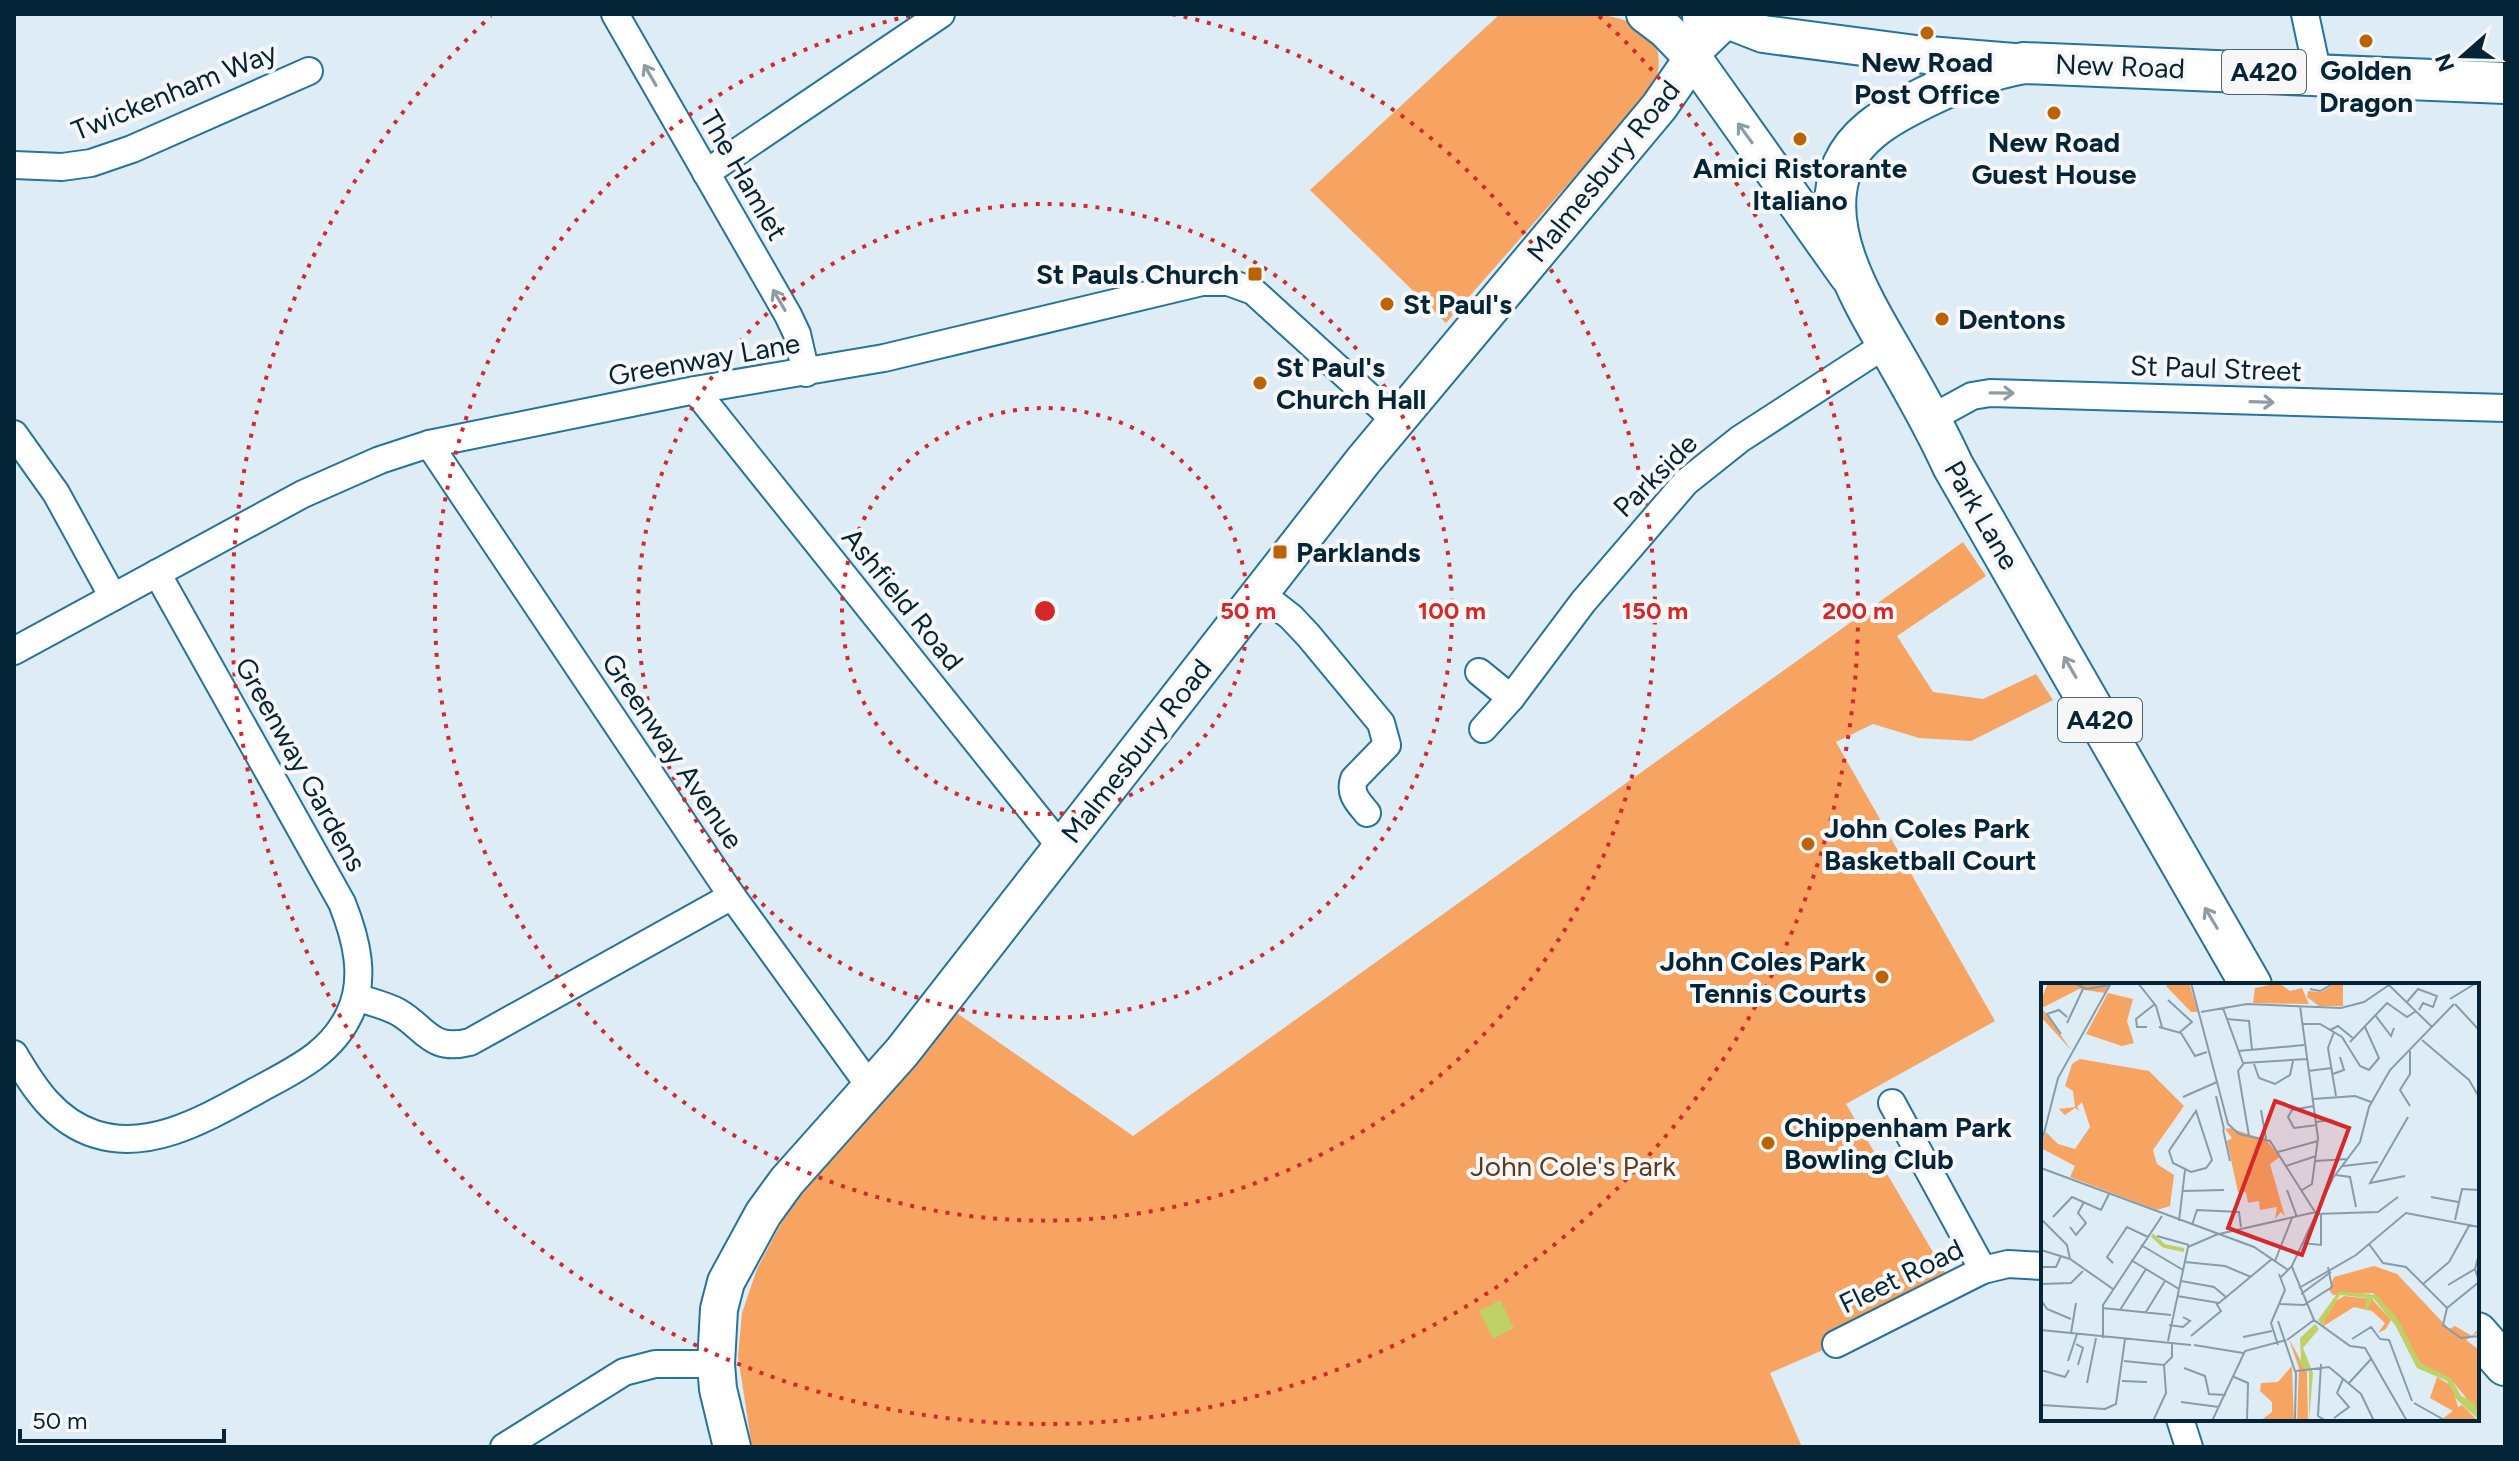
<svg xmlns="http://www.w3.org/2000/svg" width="2519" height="1461" viewBox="0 0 2519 1461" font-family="Figtree,sans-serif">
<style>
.green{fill:#f7a362}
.water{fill:#bfd066}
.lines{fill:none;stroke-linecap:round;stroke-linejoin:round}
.minor-casing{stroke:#25749e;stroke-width:30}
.secondary-casing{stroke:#25749e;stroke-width:40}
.primary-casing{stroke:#25749e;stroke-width:44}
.minor{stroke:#fff;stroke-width:26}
.secondary{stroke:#fff;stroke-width:36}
.primary{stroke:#fff;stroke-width:40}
.oneway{stroke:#8e9da5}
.ring{fill:none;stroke:#d62828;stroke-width:4;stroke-dasharray:4 8}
.poi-dot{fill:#bb6300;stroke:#f7f7f7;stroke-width:3}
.labels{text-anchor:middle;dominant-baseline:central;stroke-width:8;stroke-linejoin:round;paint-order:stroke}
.shield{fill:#f7f7f7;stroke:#4d6471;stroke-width:2}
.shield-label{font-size:26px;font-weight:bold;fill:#042537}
.poi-label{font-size:28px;font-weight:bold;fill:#042537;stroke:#f7f7f7;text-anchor:start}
.street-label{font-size:28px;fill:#042537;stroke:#f7f7f7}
.park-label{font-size:28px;fill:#5e3a1f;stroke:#f7f7f7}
.inset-river{fill:none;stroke:#bfd066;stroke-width:4}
.inset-road{fill:none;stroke:#879caa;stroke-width:2}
.view{fill:#d62828;fill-opacity:0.15;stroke:#d62828;stroke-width:4}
.inset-edge{fill:none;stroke:#042537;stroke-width:4}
.centre{fill:#d62828;stroke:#f7f7f7;stroke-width:4}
.ring-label{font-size:24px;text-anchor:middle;font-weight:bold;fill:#d62828;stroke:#f7f7f7;stroke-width:8;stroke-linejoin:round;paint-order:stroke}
</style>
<rect width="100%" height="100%" fill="#deecf6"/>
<!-- green -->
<g class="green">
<path d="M1500,14C1540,14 1642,0 1657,49C1661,65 1658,76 1650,91L1446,323L1310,190Z"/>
<polygon points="1963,542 1986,576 1897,636 1933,692 1983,699 2036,674 2053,700 1971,741 1919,738 1873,724 1836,742 1995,1021 1846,1104 1947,1276 1837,1344 1770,1373 1802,1447 752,1447 738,1356 742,1313 757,1269 787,1212 951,1009 1133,1136"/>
</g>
<!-- water -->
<polygon class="water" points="1500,1300 1514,1328 1493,1339 1479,1311"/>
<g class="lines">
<!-- minor casing -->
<g class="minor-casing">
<g id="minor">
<polyline points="615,14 788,315 797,334 806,373"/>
<polyline points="2305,14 2318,75"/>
<polyline points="1693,58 1721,31 1732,14"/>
<polyline points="1693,58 1697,38 1696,14"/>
<polyline points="14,165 62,167 91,163 132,149 309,71"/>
<polyline points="706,173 941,14"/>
<polyline points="695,390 1061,847"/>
<polyline points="1930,419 1972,396 1990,393 2505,408"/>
<polyline points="14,434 56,493 113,597"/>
<polyline points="429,444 732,896 871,1088"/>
<path d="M1260,593L1291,617L1308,635L1381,723L1387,745L1354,779C1349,794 1358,802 1367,813"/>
<polyline points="14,651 303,494 380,460 429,444 695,390 884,358 1202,282 1228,282 1253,291 1396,421"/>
<polyline points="1479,672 1511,698 1583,602 1686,482 1740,439 1888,343"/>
<polyline points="1483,729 1511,698"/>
<path d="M356,997C370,1002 385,1005 398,1012C426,1028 430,1052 470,1042L732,896"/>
<path d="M14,1054C34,1088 55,1121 95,1134C151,1152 208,1117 256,1091C292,1071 330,1055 349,1015C367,979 356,938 342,903L157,573"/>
<polyline points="1892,1103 1983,1270"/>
<polyline points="1836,1344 1983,1270 2008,1264 2043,1266"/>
<polyline points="2180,1419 2189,1447"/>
<polyline points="504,1447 624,1372 655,1364 716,1364"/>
</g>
</g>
<!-- secondary casing -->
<g class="secondary-casing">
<g id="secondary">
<polyline points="1645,14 1666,30 1693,58 1848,276"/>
<polyline points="1712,14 1763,34 1916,54 2014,62"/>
<polyline points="732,1447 718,1389 716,1364 719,1309 726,1282 763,1214 787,1181 902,1052 1363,461 1659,107 1693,58"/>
</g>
</g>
<!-- primary casing -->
<g class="primary-casing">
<g id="primary">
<path d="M2251,985L1953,466C1937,431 1918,397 1899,364C1868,309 1815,231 1843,165C1856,136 1883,119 1910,105C1946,86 1983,70 2024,63L2505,83"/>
<polyline points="2477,1333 2505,1365"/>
</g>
</g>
<!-- minor -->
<use href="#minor" class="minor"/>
<!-- secondary -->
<use href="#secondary" class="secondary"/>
<!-- primary -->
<use href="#primary" class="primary"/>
</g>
<!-- one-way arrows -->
<defs><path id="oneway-shaft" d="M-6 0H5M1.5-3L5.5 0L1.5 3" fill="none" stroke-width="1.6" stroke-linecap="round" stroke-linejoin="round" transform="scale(2)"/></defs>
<g class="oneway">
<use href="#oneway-shaft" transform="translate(650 75) rotate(-120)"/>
<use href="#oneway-shaft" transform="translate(1745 133) rotate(-126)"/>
<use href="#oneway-shaft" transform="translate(779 300) rotate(-120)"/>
<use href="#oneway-shaft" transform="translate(2002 393) rotate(1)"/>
<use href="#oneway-shaft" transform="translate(2262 402) rotate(2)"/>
<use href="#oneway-shaft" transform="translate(2070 667) rotate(-120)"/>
<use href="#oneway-shaft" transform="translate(2211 918) rotate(-121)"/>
</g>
<!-- distance rings -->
<g class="ring">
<circle cx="1045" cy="611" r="203"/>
<circle cx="1045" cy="611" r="407"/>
<path d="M1172 14A610 610 0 1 1 918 14"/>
<path d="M1599 16A813 813 0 1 1 491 16"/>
</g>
<!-- markers -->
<g class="poi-dot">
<circle cx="1927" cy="33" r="8"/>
<circle cx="2366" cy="41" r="8"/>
<circle cx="2054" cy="113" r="8"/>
<circle cx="1800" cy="139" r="8"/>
<rect x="1247" y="266" width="16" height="16" rx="4"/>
<circle cx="1387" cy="304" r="8"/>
<circle cx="1942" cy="319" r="8"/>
<circle cx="1260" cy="383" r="8"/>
<rect x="1272" y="544" width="16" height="16" rx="4"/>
<circle cx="1808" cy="844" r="8"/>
<circle cx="1882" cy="977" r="8"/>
<circle cx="1768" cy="1143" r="8"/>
</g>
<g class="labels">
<!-- shield labels -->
<g class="shield">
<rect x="2222" y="50" width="84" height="44" rx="6"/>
<rect x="2058" y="698" width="84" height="44" rx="6"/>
</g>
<g class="shield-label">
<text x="2264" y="72">A420</text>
<text x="2100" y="720">A420</text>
</g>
<!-- poi labels -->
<g class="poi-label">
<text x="1927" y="62" text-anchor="middle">New Road<tspan x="1927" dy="32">Post Office</tspan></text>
<text x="2366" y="70" text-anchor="middle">Golden<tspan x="2366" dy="32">Dragon</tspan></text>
<text x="2054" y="142" text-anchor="middle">New Road<tspan x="2054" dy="32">Guest House</tspan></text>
<text x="1800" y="168" text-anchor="middle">Amici Ristorante<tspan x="1800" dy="32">Italiano</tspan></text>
<text x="1239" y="274" text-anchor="end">St Pauls Church</text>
<text x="1403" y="304">St Paul's</text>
<text x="1958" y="319">Dentons</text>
<text x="1276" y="367">St Paul's<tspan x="1276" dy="32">Church Hall</tspan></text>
<text x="1296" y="552">Parklands</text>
<text x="1824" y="828">John Coles Park<tspan x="1824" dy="32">Basketball Court</tspan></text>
<text x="1866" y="961" text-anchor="end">John Coles Park<tspan x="1866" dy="32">Tennis Courts</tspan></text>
<text x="1784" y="1127">Chippenham Park<tspan x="1784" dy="32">Bowling Club</tspan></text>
</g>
<!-- street labels -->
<g class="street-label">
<text transform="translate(2120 66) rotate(2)">New Road</text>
<text transform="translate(174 91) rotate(-22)">Twickenham Way</text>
<text transform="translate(1603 171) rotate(-51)">Malmesbury Road</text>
<text transform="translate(744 175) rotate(60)">The Hamlet</text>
<text transform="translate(704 359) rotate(-10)">Greenway Lane</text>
<text transform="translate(2216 368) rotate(2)">St Paul Street</text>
<text transform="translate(1655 475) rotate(-45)">Parkside</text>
<text transform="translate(1982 515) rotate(60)">Park Lane</text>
<text transform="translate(903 599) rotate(51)">Ashfield Road</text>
<text transform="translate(673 751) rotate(56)">Greenway Avenue</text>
<text transform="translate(1136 751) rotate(-52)">Malmesbury Road</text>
<text transform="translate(301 764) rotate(61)">Greenway Gardens</text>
<text transform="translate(1901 1276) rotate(-26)">Fleet Road</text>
</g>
<!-- park labels -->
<g class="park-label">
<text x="1573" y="1166">John Cole's Park</text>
</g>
</g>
<!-- overview -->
<g transform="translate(2041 983)">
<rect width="438" height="438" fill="#deecf6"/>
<path d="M7,0H68L64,10L38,6L1,25L30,67L0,34V17ZM129,0H148L157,29H150L125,3ZM238,0L249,8L261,5L268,21L212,20L214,5ZM295,0H302V23H278L266,14L267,8L280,9ZM67,10L92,16L86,38L93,60L81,63L45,51ZM39,76L108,88L143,123L112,167L116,181L133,192L129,223L116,227L29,194L34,183L0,165L5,149L17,161L34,166L49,144L41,119L36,124L39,128L34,125L24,132L18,126L34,124L32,108L24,103L31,81ZM189,145L225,157L239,174L229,181L244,234L240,229L234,236L236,224L219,227L218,218L207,220L205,209H197L186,158L191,155L184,146ZM333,283L356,291L408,346L414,343L431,353L438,345V349L425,357L438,367V431L413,400L378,379L353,332L332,310L292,312L288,307L293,294ZM303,313L331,316L350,337L345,346L337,350L344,340L331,328L313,324L281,344L290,321ZM248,356L266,389L267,438H256L258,385ZM251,383L253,438H219L231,429V419L219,408L220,400L237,399ZM396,394L411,403L417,424L421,422L437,438L401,436L412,428L389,415Z" fill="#f7a362"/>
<path d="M298,308L336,312L358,338L379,380L410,395L420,413L433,419L438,437L416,417L406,398L376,385L354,342L332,315L327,325L323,327L326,315L299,312L281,342L277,337ZM274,341L278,346L262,365L272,390L268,438V389L254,376L260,377L259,355Z" fill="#bfd066"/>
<path class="inset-river" d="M111,252L123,263L143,267"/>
<path class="inset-road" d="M32,0L46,6L68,2M97,0L115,23L121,44M150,0L187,141L198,151L229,158L274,229M269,6L279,8L293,0M409,16L435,0M127,17L151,39L139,49M366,19L377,6L396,13L392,24L382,20L378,27M414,21L438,47M259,23L277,155L271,201L261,207M182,25L202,80M160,29L206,21L300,25L323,19L348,2L391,44M334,32L350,53L353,45M185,36L208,38L211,67M26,40L42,6M261,41H279L301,54L319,83L328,87L338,75L324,44M106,44H96L95,36L114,21M118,44L140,50L154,73L166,69M289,47L297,43L313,56M293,49L287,65L295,113M20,51L6,31L18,27L26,34M381,57L428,97L438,114M309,59L346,20L366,34L375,28M197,68L263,62M369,68V91L359,107L369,123M203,80L197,88L208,153M203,80L266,76M213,81L218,95L234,101L249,92L252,78M267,88L291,85M292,91L303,87L299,74M175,113L183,146M142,114L176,99M272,116L314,113L330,119M273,123L251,127L247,134L253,145L276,142M220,127L225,156M155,128L171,177L165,185L150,189L132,180L128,168ZM275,139L290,137L303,143M182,146L189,178M0,162L17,95L70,0M237,169L277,158M274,178L306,176M245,183L275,173M302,183L337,179M0,185L213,264L247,287M295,192L309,194L315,224M364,193L329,200L367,134M246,207L256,234M142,208L183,207M390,214L417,219M274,231L337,229L357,214M12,234L31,214L60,227L68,211M0,236L26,262L29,276M414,237L421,206L438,207M138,238L144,187M151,242L156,227L198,229L200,244M29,244L35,252L45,240L37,230L43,219M178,251L275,229M116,253L148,262M261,260L280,262V231M328,261L342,280L365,284L406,325L438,299M100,262L142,287M0,267L29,276L72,306M438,271L434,286L438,298M90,277L138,306M234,278L251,235M144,279L184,283L210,294M72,280L66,274L86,244L107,254M0,284H15L20,273M251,284L273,337L309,363L324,365L366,438M239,295L251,283L292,195L319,159L328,124L349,87L413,21M140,298L173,304L186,315M0,301L30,300L42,288M382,301L408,279L429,241M407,302L434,286M258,305L315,272L365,230L438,244M260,311L290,289M136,313L178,320L231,276M0,317L6,326L30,336M239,321L263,322L291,304L287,284M61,325L130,332M406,325L402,342L420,355L438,353M79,327L105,286M105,329L124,298M237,338L255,391L254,438M128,342L142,344L149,338L142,334M0,347L150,362M30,350L35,320M150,353L180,328L175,320M202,354L231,348M62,355V322L121,233M311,356L330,344L339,356M339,356L348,357L371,418M246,357L273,337M127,358L147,264L177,251M35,361L42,365L37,382M153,362L202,370M237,362L230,340L244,307L238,291M27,378L36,351M83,378L123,382M280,381L277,433L285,438M123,382L131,374V360M143,385L164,393L168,411L185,412M0,387L24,394L28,387M255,388L288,384L320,411L333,438M193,394L207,400L206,438M81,398L106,399M46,400L55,355M308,400L331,375M140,419L178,424M373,420L405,438M0,422L64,426L75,421L84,356M293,435L308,424L296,410L302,396M112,438L125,410L123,382M171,438L204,368L245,357"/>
<path class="view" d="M234,118L308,145L261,272L187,245Z"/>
<rect width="438" height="438" class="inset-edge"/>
</g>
<circle cx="1045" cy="611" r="12" class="centre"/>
<g class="ring-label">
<text x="1248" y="619">50 m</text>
<text x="1452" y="619">100 m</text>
<text x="1655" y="619">150 m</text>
<text x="1858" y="619">200 m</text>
</g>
<!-- border -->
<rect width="2519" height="1461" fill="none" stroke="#042537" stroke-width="32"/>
<!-- north arrow -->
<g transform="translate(2463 56) rotate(250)" stroke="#f7f7f7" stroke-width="6" paint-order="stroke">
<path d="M0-6L14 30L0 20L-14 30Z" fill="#042537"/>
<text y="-12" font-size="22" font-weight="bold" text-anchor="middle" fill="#042537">N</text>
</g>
<!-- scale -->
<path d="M20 1429v12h204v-12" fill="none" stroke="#042537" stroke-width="4"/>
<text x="32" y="1429" font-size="24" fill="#042537" stroke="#f7f7f7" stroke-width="6" paint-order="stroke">50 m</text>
</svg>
